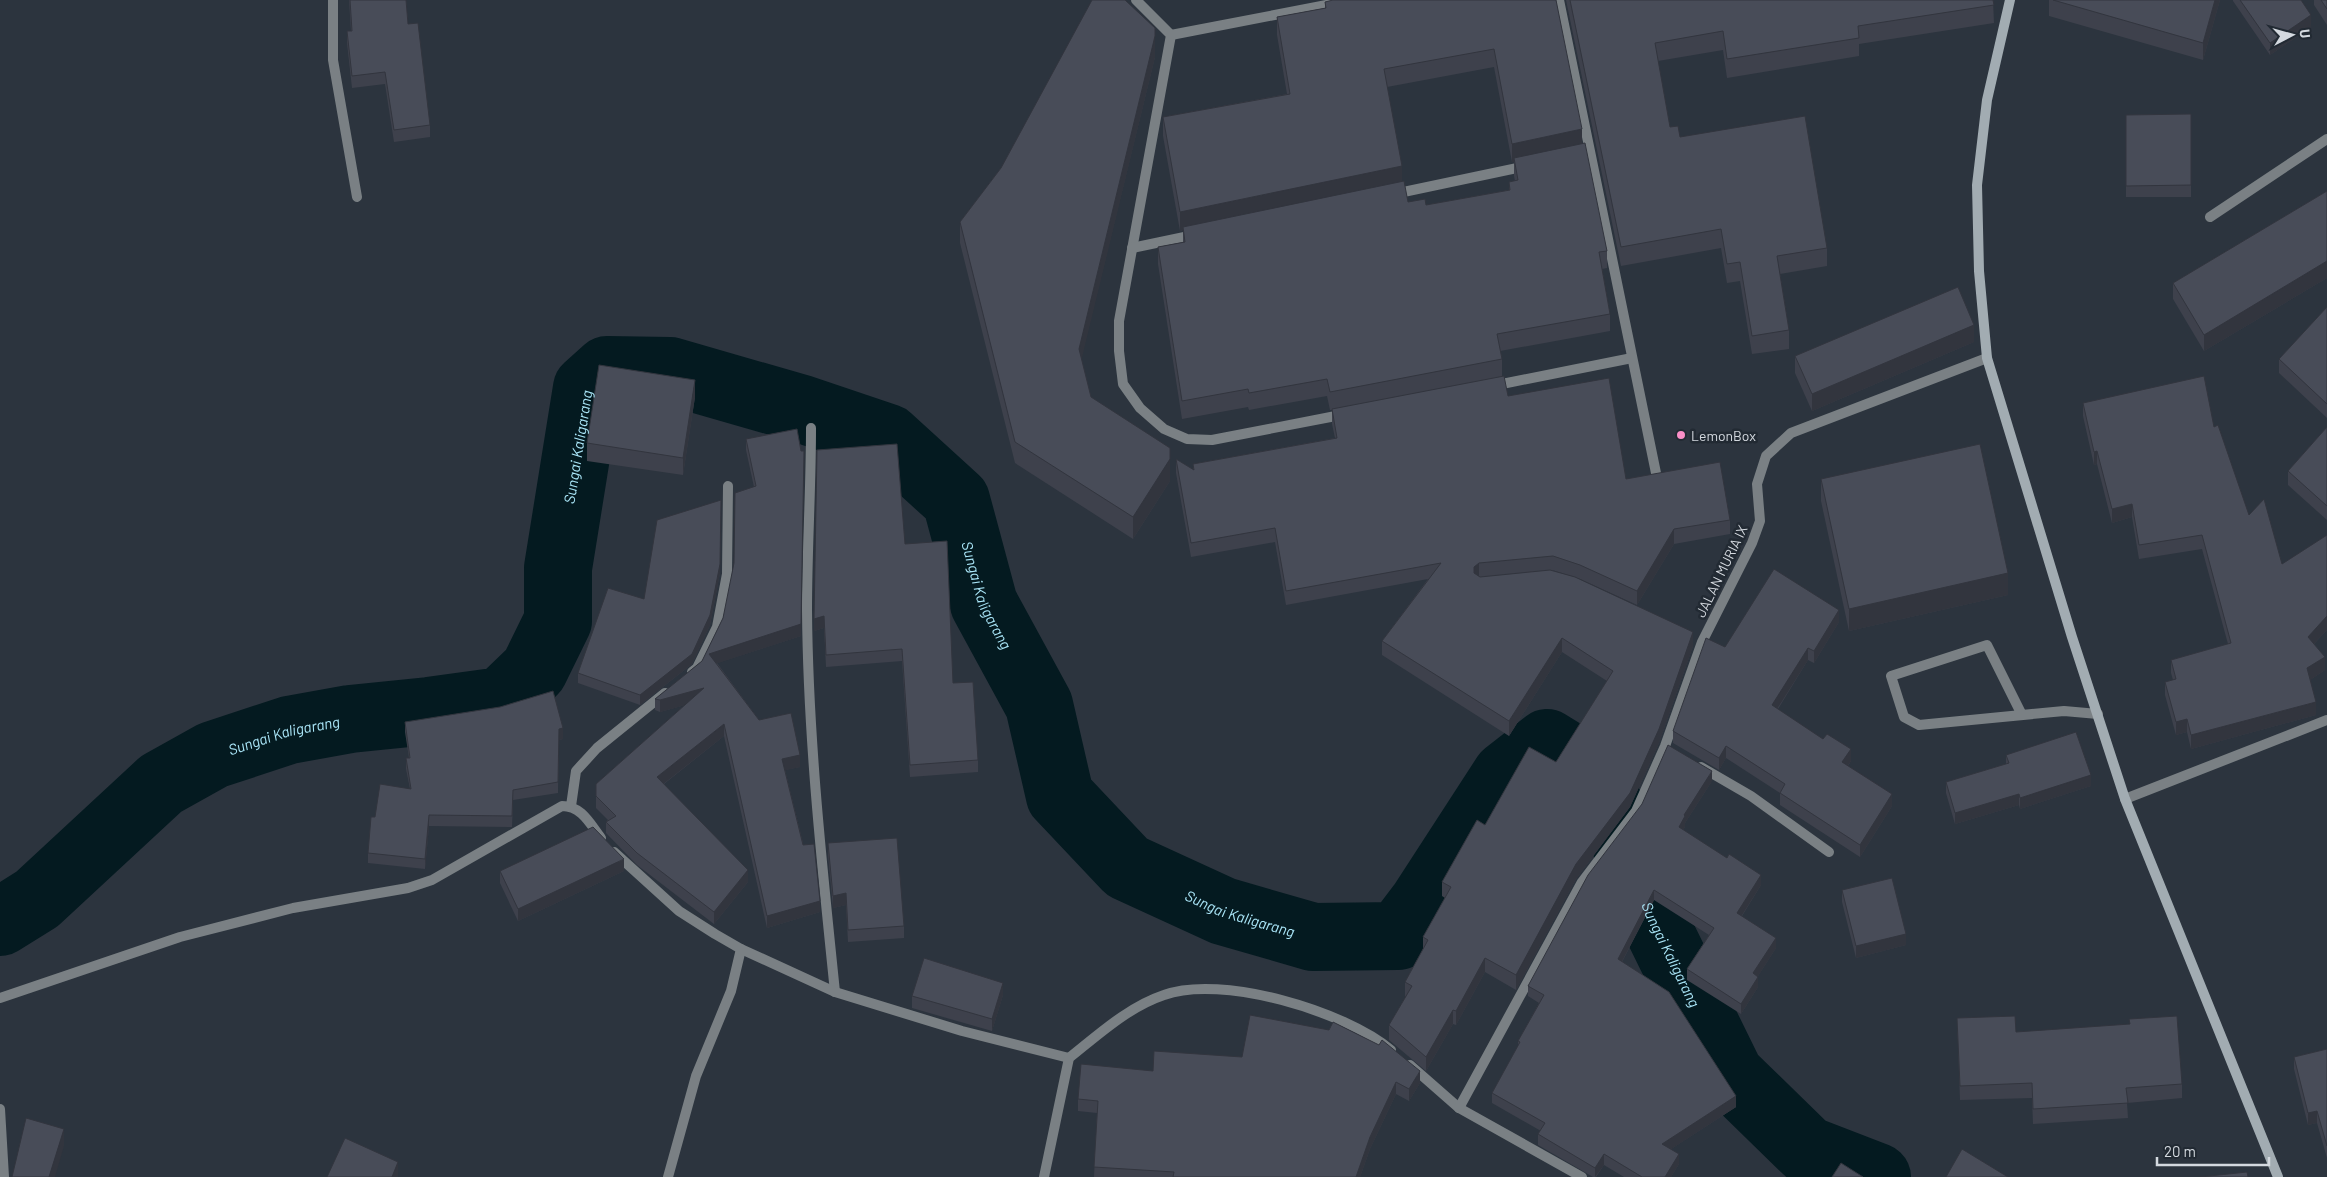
<svg xmlns="http://www.w3.org/2000/svg" width="2327" height="1177" viewBox="0 0 2327 1177" font-family="Barlow,sans-serif">
<style>
.lines{fill:none;stroke-linecap:round;stroke-linejoin:round}
.river{stroke:#041a20;stroke-width:68}
.service{stroke:#7a8084;stroke-width:10}
.minor{stroke:#7a8084;stroke-width:10}
.secondary{stroke:#a2acb2;stroke-width:10}
.wall{fill:#3e414c;fill-rule:evenodd}
.shaded-wall{fill:#32353e}
.building{fill:#484c58;stroke:#32353e}
.poi-dot{fill:#fa8fc7;stroke:#222a33;stroke-width:2}
.labels{text-anchor:middle;dominant-baseline:central;stroke-width:5;stroke-linejoin:round;paint-order:stroke}
.poi-label{font-size:14px;fill:#d4d9df;stroke:#222a33;text-anchor:start}
.street-label{font-size:14px;fill:#d4d9df;stroke:#222a33}
.water-label{font-size:15px;font-style:italic;fill:#abe7f9;stroke:#222a33}
</style>
<rect width="100%" height="100%" fill="#2c343e"/>
<g class="lines">
<!-- river -->
<path class="river" id="s1" d="M0,922L37,899L161,784L213,755L289,730L350,719L429,711L502,701L534,670L558,621V568L587,388L607,370L670,371L802,409L888,438L956,500L984,604L1039,705L1060,796L1127,867L1223,911L1313,937L1398,936L1423,903L1506,775L1547,743L1586,767L1614,813L1652,916L1730,1075L1807,1150L1877,1177"/>
<!-- service -->
<g class="service">
<polyline points="2210,217 2327,139"/>
<polyline points="2125,799 2327,720"/>
<polyline points="668,1177 696,1076 731,991 741,949"/>
</g>
<!-- minor -->
<g class="minor">
<polyline points="333,0 333,60 357,197"/>
<polyline points="1136,0 1171,35 1119,321 1119,351 1123,384 1140,408 1164,429 1187,439 1212,440 1346,414"/>
<polyline points="1559,0 1656,473"/>
<polyline points="1171,35 1352,0"/>
<polyline points="1394,194 1527,166"/>
<polyline points="1132,248 1194,235"/>
<polyline points="1492,386 1632,358"/>
<path d="M811,428C811,489 807,549 807,610C808,737 822,865 835,992"/>
<polyline points="692,672 697,668 717,627 727,574 728,486"/>
<polyline points="2022,715 1987,645 1891,676 1904,717 1919,725 2064,711 2098,714"/>
<polyline points="1701,767 1751,796 1829,852"/>
<polyline points="571,806 576,771 597,748 665,693"/>
<polyline points="614,852 679,911 715,934 741,949 835,992 962,1031 1069,1058"/>
<path d="M0,998L180,937L293,908L408,888L432,880L562,806C582,806 590,824 601,838"/>
<polyline points="1410,1065 1459,1108 1582,1177"/>
<polyline points="1459,1108 1582,882 1636,811 1665,746 1702,642 1752,543 1760,521 1757,484 1766,456 1791,433 1987,358"/>
<polyline points="0,1109 4,1177"/>
<path d="M1044,1177L1069,1058C1098,1035 1128,1007 1164,995C1221,974 1345,1011 1391,1050"/>
</g>
<!-- secondary -->
<polyline class="secondary" points="2010,0 1987,100 1977,185 1979,271 1987,358 2072,637 2125,799 2278,1177"/>
</g>
<!-- wall -->
<g class="wall">
<polygon points="349,0 406,0 408,24 430,125 430,137 394,142 385,84 352,88 347,43 347,31 351,31"/>
<path d="M1556,0L1582,144L1607,251V268L1602,269L1610,314V331L1500,351L1502,359V376L1508,396L1626,479L1730,520V534L1674,544L1637,605L1580,579L1552,570L1693,646L1659,743L1630,807L1576,879L1516,990L1485,972L1456,1025L1453,1024L1426,1071L1389,1040V1025L1406,996H1405V982L1423,949V937L1445,898L1442,896V882L1485,825L1556,762L1607,681L1562,652L1509,736L1382,655V641L1428,579L1286,605L1275,542L1191,557L1176,473V459L1193,470V464L1335,438L1332,424V410H1330L1327,396L1249,410L1248,407L1182,419L1158,264V247L1183,242V230L1180,231L1163,136V117L1287,94L1277,35V17L1325,8V2ZM1494,67L1512,162H1514V176L1515,181L1509,182V190L1426,205L1408,202L1402,181L1387,87Z"/>
<polygon points="1566,0 1993,0 1994,23 1859,44 1859,56 1727,78 1723,50 1658,61 1670,127 1680,137 1827,248 1827,266 1780,274 1789,330 1789,349 1752,354 1740,281 1727,283 1721,248 1621,266"/>
<polygon points="2049,0 2220,0 2203,60 2049,16"/>
<polygon points="2233,0 2301,0 2311,27 2270,55 2233,1"/>
<polygon points="2314,0 2327,0 2327,25 2314,5"/>
<polygon points="1155,57 1081,359 1091,397 1170,481 1133,539 1015,463 960,243 960,222 1001,168"/>
<polygon points="2191,114 2191,197 2126,197 2126,115"/>
<polygon points="2327,191 2327,278 2204,351 2173,299 2173,283"/>
<polygon points="2327,307 2327,418 2279,373 2279,359"/>
<polygon points="1974,342 1812,411 1795,373 1795,356"/>
<polygon points="695,397 683,475 587,461 587,443"/>
<polygon points="2083,403 2214,427 2249,515 2327,630 2314,644 2325,670 2310,680 2316,715 2191,749 2187,732 2176,735 2165,695 2165,682 2173,680 2171,673 2171,660 2228,644 2202,549 2139,559 2132,517 2112,523 2097,464 2094,465 2083,416"/>
<polygon points="2327,427 2327,520 2288,485 2288,471"/>
<polygon points="746,439 801,636 717,663 759,720 800,767 785,770 820,912 767,928 724,736 664,784 748,882 714,924 637,865 606,833 606,822 608,820 596,808 596,784 685,705 660,712 655,710 655,699 702,661 723,618 754,487 746,450"/>
<polygon points="1821,479 2008,595 1849,631 1821,501"/>
<polygon points="905,544 953,683 978,760 978,772 910,777 902,661 826,667 824,628 814,631"/>
<polygon points="720,573 710,625 692,664 640,705 578,683 578,673 644,599"/>
<polygon points="1839,622 1814,663 1808,660 1778,709 1851,761 1848,766 1892,806 1860,857 1780,805 1780,793 1726,758 1719,770 1673,743 1673,731 1725,647"/>
<polygon points="405,722 563,739 559,740 558,793 513,800 512,827 429,826 425,869 368,863 368,853 375,817 410,789 406,769 406,758 409,758 405,732"/>
<polygon points="2006,755 2091,786 2020,809 2019,805 1955,824 1946,793 1946,782 2006,764"/>
<polygon points="1712,781 1685,823 1685,827 1683,830 1761,885 1742,916 1776,948 1758,976 1758,987 1741,1014 1687,980 1687,969 1709,935 1654,900 1622,962 1736,1107 1671,1149 1679,1164 1671,1177 1624,1177 1604,1165 1596,1177 1593,1177 1538,1145 1538,1134 1541,1131 1492,1103 1492,1093 1518,1046 1518,1041 1539,1003 1528,996 1528,986"/>
<polygon points="828,843 904,926 904,938 848,942 846,905 833,908 828,855"/>
<polygon points="500,871 624,871 518,921 500,883"/>
<polygon points="1842,890 1906,945 1856,958 1842,902"/>
<polygon points="1003,995 992,1031 912,1008 912,996"/>
<polygon points="1957,1018 2016,1032 2182,1084 2182,1098 2127,1103 2128,1118 2033,1124 2032,1098 1960,1100"/>
<polygon points="2327,1049 2327,1158 2317,1123 2308,1125 2294,1069 2294,1057"/>
<polygon points="1153,1071 1420,1083 1409,1101 1396,1094 1370,1149 1360,1177 1094,1177 1097,1113 1078,1111 1078,1099"/>
</g>
<!-- shaded-wall -->
<g class="shaded-wall">
<polygon points="2215,0 2220,0 2203,60 2203,43"/>
<polygon points="2311,15 2311,27 2270,55 2270,43"/>
<polygon points="1155,36 1155,57 1079,370 1079,349"/>
<polygon points="1582,129 1582,148 1514,158 1514,162 1512,162 1512,144"/>
<polygon points="1402,166 1402,185 1183,227 1183,230 1180,231 1180,212"/>
<polygon points="2327,261 2327,278 2204,351 2204,335"/>
<polygon points="1974,325 1974,342 1812,411 1812,394"/>
<polygon points="695,380 695,397 683,475 683,458"/>
<polygon points="804,451 801,636 709,666 709,654"/>
<polygon points="2097,451 2097,464 2094,465 2094,452"/>
<polygon points="1170,459 1170,481 1133,539 1133,517"/>
<polygon points="721,500 720,573 710,625 692,664 640,705 640,695"/>
<polygon points="2132,504 2132,517 2112,523 2112,509"/>
<polygon points="1674,529 1674,544 1637,605 1637,591"/>
<polygon points="1479,563 1479,577 1474,581 1474,567"/>
<polygon points="2008,573 2008,595 1849,631 1849,609"/>
<polygon points="1839,610 1839,622 1814,663 1814,651"/>
<polygon points="824,616 824,628 814,631 814,619"/>
<polygon points="2327,616 2327,630 2308,650 2308,637"/>
<polygon points="1693,632 1693,646 1659,743 1630,807 1576,879 1516,990 1516,975"/>
<polygon points="1562,638 1562,652 1509,736 1509,721"/>
<polygon points="1808,648 1808,660 1772,717 1772,705"/>
<polygon points="2325,657 2325,670 2307,682 2307,668"/>
<polygon points="704,688 704,700 660,712 660,700"/>
<polygon points="2316,702 2316,715 2191,749 2191,735"/>
<polygon points="2187,719 2187,732 2176,735 2176,722"/>
<polygon points="724,724 724,736 657,789 657,777"/>
<polygon points="563,728 563,739 559,740 558,793 559,729"/>
<polygon points="1726,746 1726,758 1719,770 1719,758"/>
<polygon points="1851,749 1851,761 1842,774 1842,762"/>
<polygon points="800,755 800,767 782,771 782,759"/>
<polygon points="1712,771 1712,781 1685,823 1685,827 1679,837 1679,827 1684,815"/>
<polygon points="2091,775 2091,786 2020,809 2020,798"/>
<polygon points="1892,794 1892,806 1860,857 1860,845"/>
<polygon points="2019,794 2019,805 1955,824 1955,813"/>
<polygon points="429,815 429,826 425,869 425,859"/>
<polygon points="624,859 624,871 518,921 518,909"/>
<polygon points="748,870 748,882 714,924 714,912"/>
<polygon points="1761,875 1761,885 1737,923 1737,913"/>
<polygon points="1654,890 1654,900 1618,969 1618,959"/>
<polygon points="846,893 846,905 833,908 833,896"/>
<polygon points="820,901 820,912 767,928 767,916"/>
<polygon points="1906,934 1906,945 1856,958 1856,946"/>
<polygon points="1776,938 1776,948 1753,984 1753,973"/>
<polygon points="1485,958 1485,972 1456,1025 1456,1011"/>
<polygon points="1758,977 1758,987 1741,1014 1741,1004"/>
<polygon points="1003,983 1003,995 992,1031 992,1019"/>
<polygon points="1453,1010 1453,1024 1426,1071 1426,1057"/>
<polygon points="1420,1071 1420,1083 1409,1101 1409,1089"/>
<polygon points="1396,1082 1396,1094 1370,1149 1360,1177 1356,1177 1370,1137"/>
<polygon points="1736,1096 1736,1107 1662,1155 1662,1144"/>
<polygon points="2317,1111 2317,1123 2308,1125 2308,1113"/>
<polygon points="64,1129 64,1146 55,1177 49,1177"/>
<polygon points="1604,1154 1604,1165 1595,1177 1595,1168"/>
<polygon points="1679,1154 1679,1164 1671,1177 1665,1177"/>
<polygon points="398,1162 398,1177 392,1177"/>
</g>
<!-- building -->
<g class="building">
<polygon points="350,0 406,0 408,24 418,23 430,125 394,130 385,72 352,76 347,31 352,31"/>
<polygon points="1092,0 1125,0 1155,28 1155,36 1079,349 1091,397 1170,448 1170,459 1133,517 1015,442 960,222 1001,168"/>
<polygon points="1333,0 1556,0 1582,129 1512,144 1494,49 1384,69 1402,166 1180,212 1163,117 1290,94 1277,17 1326,8 1325,2"/>
<polygon points="1570,0 1993,0 1994,5 1858,26 1859,38 1727,59 1723,31 1655,43 1670,127 1678,126 1680,137 1805,116 1827,248 1777,256 1789,330 1752,336 1740,262 1727,264 1721,229 1621,247"/>
<polygon points="2053,0 2215,0 2203,43"/>
<polygon points="2240,0 2301,0 2311,15 2270,43"/>
<polygon points="2321,0 2327,0 2327,9"/>
<polygon points="2191,114 2191,185 2126,186 2126,115"/>
<polygon points="1585,143 1607,251 1599,252 1610,314 1497,334 1502,359 1330,392 1327,379 1249,393 1248,389 1182,401 1158,247 1185,242 1183,227 1404,181 1408,202 1425,199 1426,205 1510,190 1509,182 1518,180 1514,158"/>
<polygon points="2327,191 2327,261 2204,335 2173,283"/>
<polygon points="1958,287 1974,325 1812,394 1795,356"/>
<polygon points="2327,307 2327,404 2279,359"/>
<polygon points="599,365 695,380 683,458 587,443"/>
<polygon points="1504,376 1508,396 1609,378 1626,479 1720,462 1730,520 1674,529 1637,591 1580,565 1553,556 1479,563 1474,567 1474,573 1480,577 1550,570 1575,577 1693,632 1659,729 1630,793 1576,864 1516,975 1485,958 1456,1011 1453,1010 1426,1057 1389,1025 1412,986 1405,982 1428,940 1423,937 1451,887 1442,882 1477,820 1485,825 1529,747 1556,762 1613,671 1562,638 1509,721 1382,641 1441,563 1286,591 1275,528 1191,543 1176,459 1194,470 1193,464 1337,438 1332,409"/>
<polygon points="2204,376 2214,427 2218,425 2249,515 2264,499 2282,564 2327,535 2327,616 2308,637 2325,657 2307,668 2316,702 2191,735 2187,719 2176,722 2165,682 2176,679 2171,660 2231,643 2202,535 2139,545 2132,504 2112,509 2097,451 2094,452 2083,403"/>
<polygon points="2327,427 2327,506 2288,471"/>
<polygon points="797,429 801,451 804,451 801,624 709,654 759,720 791,713 800,755 782,759 803,845 814,844 820,901 767,916 724,724 657,777 748,870 714,912 637,853 606,822 616,816 596,796 596,784 704,688 660,700 655,699 702,661 723,618 734,563 735,493 756,486 746,439"/>
<polygon points="897,444 905,544 947,541 953,683 973,682 978,760 910,765 902,649 826,655 824,616 814,619 817,450"/>
<polygon points="1980,444 2008,573 1849,609 1821,479"/>
<polygon points="721,500 720,564 710,615 692,654 640,695 578,673 608,588 644,599 657,520"/>
<polygon points="1774,569 1839,610 1814,651 1808,648 1772,705 1823,739 1827,734 1851,749 1842,762 1892,794 1860,845 1780,793 1785,784 1726,746 1719,758 1673,731 1706,638 1725,647"/>
<polygon points="553,691 563,728 559,729 558,782 513,790 512,816 429,815 425,859 368,853 371,817 375,817 380,784 411,789 406,758 410,758 405,722 500,707"/>
<polygon points="2076,732 2091,775 2020,798 2019,794 1955,813 1946,782 2009,763 2006,755"/>
<polygon points="1668,745 1712,771 1684,815 1685,816 1679,827 1727,858 1729,854 1761,875 1737,913 1776,938 1753,973 1758,977 1741,1004 1687,969 1714,928 1654,890 1618,959 1669,992 1736,1096 1662,1144 1679,1154 1665,1177 1642,1177 1604,1154 1595,1168 1538,1134 1545,1123 1492,1093 1520,1042 1518,1041 1544,995 1528,986 1588,875 1642,804"/>
<polygon points="593,827 624,859 518,909 500,871"/>
<polygon points="897,838 904,926 848,930 846,893 833,896 828,843"/>
<polygon points="1892,878 1906,934 1856,946 1842,890"/>
<polygon points="924,958 1003,983 992,1019 912,996"/>
<polygon points="1250,1015 1329,1030 1333,1022 1379,1045 1382,1040 1420,1071 1409,1089 1396,1082 1370,1137 1356,1177 1173,1177 1174,1172 1094,1167 1098,1101 1078,1099 1081,1064 1153,1071 1154,1051 1242,1057"/>
<polygon points="2015,1016 2016,1032 2130,1024 2129,1019 2177,1016 2182,1084 2126,1088 2128,1103 2033,1109 2032,1083 1960,1086 1957,1018"/>
<polygon points="2327,1049 2327,1146 2317,1111 2308,1113 2294,1057"/>
<polygon points="26,1118 64,1129 49,1177 12,1177"/>
<polygon points="345,1138 398,1162 392,1177 327,1177"/>
<polygon points="1962,1149 2008,1177 1946,1177"/>
<polygon points="1841,1163 1863,1177 1832,1177"/>
<polygon points="2247,1172 2248,1177 2200,1177"/>
</g>
<!-- markers -->
<circle class="poi-dot" cx="1681" cy="435" r="5"/>
<g class="labels">
<!-- poi labels -->
<g class="poi-label">
<text x="1691" y="435">LemonBox</text>
</g>
<!-- street labels -->
<g class="street-label">
<text transform="translate(1721 571) rotate(-64)">JALAN MURIA IX</text>
</g>
<!-- water labels -->
<g class="water-label">
<text stroke="none"><textPath href="#s1" startOffset="842">Sungai Kaligarang</textPath></text>
<text stroke="none"><textPath href="#s1" startOffset="1412">Sungai Kaligarang</textPath></text>
<text stroke="none"><textPath href="#s1" startOffset="346">Sungai Kaligarang</textPath></text>
<text stroke="none"><textPath href="#s1" startOffset="1848">Sungai Kaligarang</textPath></text>
<text stroke="none"><textPath href="#s1" startOffset="2508">Sungai Kaligarang</textPath></text>
</g>
</g>
<!-- north arrow -->
<g transform="translate(2292 35) rotate(84)" stroke="#222a33" stroke-width="4" paint-order="stroke">
<path d="M0-4L9 19L0 12L-9 19Z" fill="#d4d9df"/>
<text y="-8" font-size="14" font-weight="bold" text-anchor="middle" fill="#d4d9df">U</text>
</g>
<!-- scale -->
<path d="M2157 1157v8h112v-8" fill="none" stroke="#d4d9df" stroke-width="2.5"/>
<text x="2164" y="1157" font-size="15" fill="#d4d9df" stroke="#222a33" stroke-width="4" paint-order="stroke">20 m</text>
</svg>
